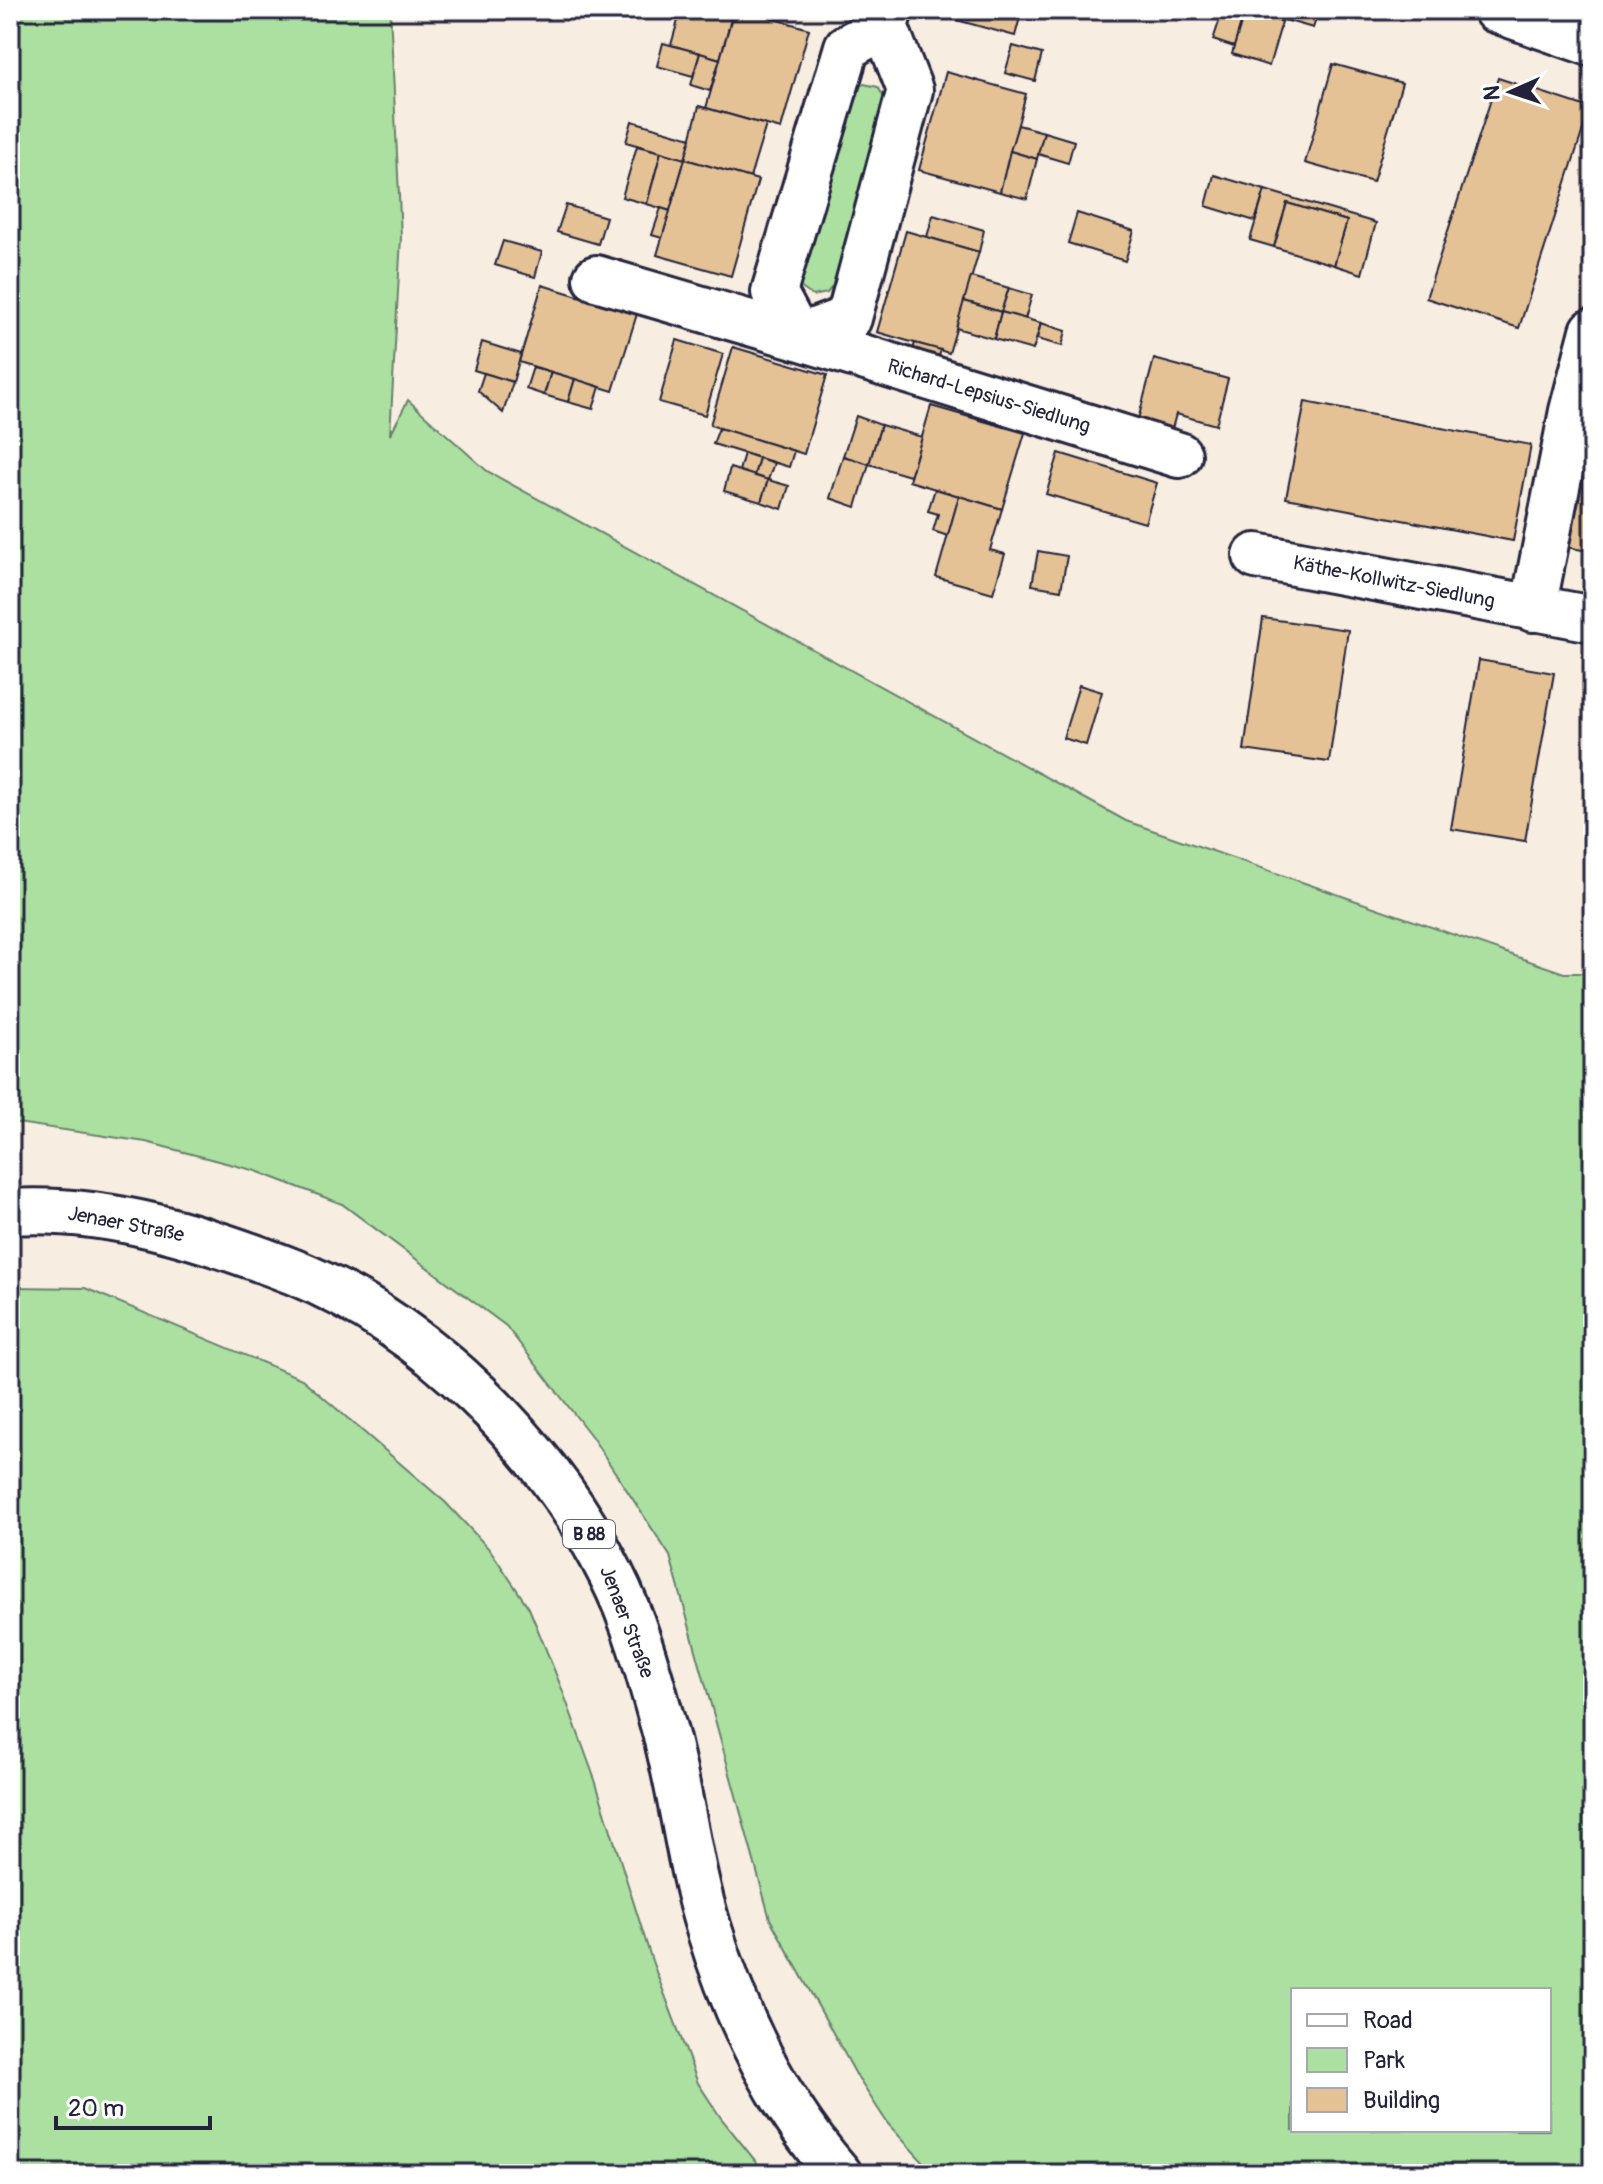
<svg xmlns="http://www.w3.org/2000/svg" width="1603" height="2184" viewBox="0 0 1603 2184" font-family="Pangolin,sans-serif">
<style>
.green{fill:#ace0a1;stroke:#67816e;stroke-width:2;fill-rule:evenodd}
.building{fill:#e4c296;stroke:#22223b;stroke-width:2}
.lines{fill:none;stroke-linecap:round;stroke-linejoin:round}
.street-casing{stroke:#22223b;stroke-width:50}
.primary-casing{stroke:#22223b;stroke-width:50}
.street{stroke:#fff;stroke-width:44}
.primary{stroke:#fff;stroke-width:44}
.labels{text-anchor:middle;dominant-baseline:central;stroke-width:8;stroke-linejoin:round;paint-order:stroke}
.shield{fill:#fff;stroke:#646476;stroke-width:2}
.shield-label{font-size:18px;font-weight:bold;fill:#22223b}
.street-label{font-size:20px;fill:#22223b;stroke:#fff}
</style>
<rect width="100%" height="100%" fill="#f7ede0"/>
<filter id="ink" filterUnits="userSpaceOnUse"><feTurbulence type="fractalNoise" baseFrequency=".0125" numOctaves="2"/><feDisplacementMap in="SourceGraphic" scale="16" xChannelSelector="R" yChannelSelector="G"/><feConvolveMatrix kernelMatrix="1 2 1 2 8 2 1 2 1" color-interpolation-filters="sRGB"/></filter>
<g filter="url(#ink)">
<!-- green -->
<g class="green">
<path d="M10,10H390L401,237L390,435L408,400L487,471L1126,821L1564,973H1593V2174H934L888,2124L858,2078L770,1919L670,1556L592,1437L506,1326L342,1204L256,1171L146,1142L10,1122ZM1293,1990H1549V2130H1293Z"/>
<polygon points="864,84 878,87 885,99 836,282 827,293 813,296 800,287 798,280 857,86"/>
<polygon points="10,1287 85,1288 302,1379 445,1502 491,1551 529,1608 562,1689 595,1780 652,1961 698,2083 721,2118 766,2174 10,2174"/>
</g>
<!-- building -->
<g class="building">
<polygon points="681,10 700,10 731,19 720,59 671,45"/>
<polygon points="734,10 745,10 809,29 781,129 706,108"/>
<polygon points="944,10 1022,10 1015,36 942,16"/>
<polygon points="1223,10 1245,10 1234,47 1213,40"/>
<polygon points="1245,10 1282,22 1269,66 1232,54"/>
<polygon points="1289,10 1319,10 1313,28 1285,20"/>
<polygon points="663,43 700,53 693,76 657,66"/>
<polygon points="1013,46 1042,54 1035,81 1005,73"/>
<polygon points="700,53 720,59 710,91 691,85"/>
<polygon points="1333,64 1402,83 1373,182 1305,163"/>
<polygon points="946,72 1026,94 1000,192 919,170"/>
<polygon points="1498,78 1590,108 1519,328 1426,298"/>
<polygon points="699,106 766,125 750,178 685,159"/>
<polygon points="632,121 691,138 685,159 626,142"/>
<polygon points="1018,125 1044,132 1037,159 1010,151"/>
<polygon points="1044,132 1074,141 1068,163 1038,154"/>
<polygon points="637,146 661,152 647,204 622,197"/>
<polygon points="1010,151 1037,159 1027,199 1000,192"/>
<polygon points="661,152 685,159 670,211 647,204"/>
<polygon points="685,159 758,180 731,276 657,255"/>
<polygon points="1214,175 1265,190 1255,221 1206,206"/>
<polygon points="1265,190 1376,223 1362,274 1334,265 1347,221 1287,203 1274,247 1250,240"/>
<polygon points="1287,203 1347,221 1334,265 1274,247"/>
<polygon points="566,205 606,217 598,244 557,232"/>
<polygon points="661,208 670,211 662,238 652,235"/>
<polygon points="1077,213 1134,231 1125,261 1068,243"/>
<polygon points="933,215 984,230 979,252 927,237"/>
<polygon points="906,231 979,252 949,353 877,332"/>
<polygon points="503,241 542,252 535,277 495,265"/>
<polygon points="971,277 1009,288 1001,312 964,301"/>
<polygon points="542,285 637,314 613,391 519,362"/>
<polygon points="1009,288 1032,295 1025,319 1001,312"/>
<polygon points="964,301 1001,312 994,339 956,328"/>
<polygon points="1001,312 1041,323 1033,350 994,339"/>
<polygon points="1041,323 1066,331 1062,346 1037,339"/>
<polygon points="677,340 723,354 705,415 659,402"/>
<polygon points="482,342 521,354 513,382 474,370"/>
<polygon points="915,343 941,350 934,370 909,363"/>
<polygon points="733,347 827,375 804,454 710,425"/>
<polygon points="1154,359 1228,379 1216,425 1176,414 1169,440 1135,431"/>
<polygon points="533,367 551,372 544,395 526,389"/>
<polygon points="551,372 575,379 568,402 544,395"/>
<polygon points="484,373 513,382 503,413 478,391"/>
<polygon points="575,379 600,387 593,409 568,402"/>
<polygon points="1305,402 1531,445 1513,541 1286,498"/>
<polygon points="931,406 1025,433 1002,509 909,481"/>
<polygon points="856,416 881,425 869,464 843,456"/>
<polygon points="881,425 922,437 910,476 869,464"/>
<polygon points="719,428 794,451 789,467 713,444"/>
<polygon points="1579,447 1593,449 1593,552 1561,546"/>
<polygon points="744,453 759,458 754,476 739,471"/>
<polygon points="1059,453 1157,483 1145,523 1046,494"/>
<polygon points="843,456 869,464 856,507 830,498"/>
<polygon points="759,458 774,463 768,480 754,476"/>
<polygon points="730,468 768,480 761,502 724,491"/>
<polygon points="768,480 789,486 782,509 761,502"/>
<polygon points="935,489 959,496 948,536 933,531 938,514 928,511"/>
<polygon points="959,496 1002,509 990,550 1005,554 993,593 936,577"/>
<polygon points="1038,551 1067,556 1061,590 1032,585"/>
<polygon points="1263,618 1348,630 1329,762 1244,750"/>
<polygon points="1479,660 1554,673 1525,841 1451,829"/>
<polygon points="1079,685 1102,692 1086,745 1063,738"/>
</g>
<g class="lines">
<!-- street casing -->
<g class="street-casing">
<g id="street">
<polyline points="1496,10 1593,44"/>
<polyline points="885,26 847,47 774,292 798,337 849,318 910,90 885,26 890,10"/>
<polyline points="596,278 798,337 1179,455"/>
<polyline points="1256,556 1593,619"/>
<polyline points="1533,609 1572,411 1593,331"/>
</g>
</g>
<!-- primary casing -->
<g class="primary-casing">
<path id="primary" d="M10,1212C108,1206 204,1237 294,1272C427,1326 547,1446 611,1574C635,1621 649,1674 663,1725C682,1792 688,1863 709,1929C736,2017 778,2104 839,2174"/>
</g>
<!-- street -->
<use href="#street" class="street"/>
<!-- primary -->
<use href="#primary" class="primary"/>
</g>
</g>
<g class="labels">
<!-- shield labels -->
<rect class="shield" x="563" y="1520" width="52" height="28" rx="6"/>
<g class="shield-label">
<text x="589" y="1534">B 88</text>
</g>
<!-- street labels -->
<g class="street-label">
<text transform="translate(989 396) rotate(17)">Richard-Lepsius-Siedlung</text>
<text transform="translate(1394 582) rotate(11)">Käthe-Kollwitz-Siedlung</text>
<text transform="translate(126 1224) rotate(11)">Jenaer Straße</text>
<text transform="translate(627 1622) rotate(69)">Jenaer Straße</text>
</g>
</g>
<!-- margin -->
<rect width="1603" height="2184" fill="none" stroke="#fff" stroke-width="40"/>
<rect x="20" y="20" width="1563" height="2144" fill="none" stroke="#22223b" stroke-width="3" filter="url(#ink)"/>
<!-- legend -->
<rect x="1291" y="1988" width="260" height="144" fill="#ffffff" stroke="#a7a7b1" stroke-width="2"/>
<rect x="1307" y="2014" width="40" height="12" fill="#ffffff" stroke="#a7a7b1" stroke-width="2"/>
<text x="1363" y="2028" font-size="24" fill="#22223b">Road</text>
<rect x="1307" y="2048" width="40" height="24" fill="#ace0a1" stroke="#a7a7b1" stroke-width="2"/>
<text x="1363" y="2068" font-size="24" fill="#22223b">Park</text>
<rect x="1307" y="2088" width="40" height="24" fill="#e4c296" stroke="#a7a7b1" stroke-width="2"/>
<text x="1363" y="2108" font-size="24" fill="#22223b">Building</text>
<!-- north arrow -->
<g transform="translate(1511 92) rotate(267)" stroke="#ffffff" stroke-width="6" paint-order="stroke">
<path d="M0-6L14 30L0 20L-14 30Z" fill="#22223b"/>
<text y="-12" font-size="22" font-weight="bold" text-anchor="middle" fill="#22223b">N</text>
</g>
<!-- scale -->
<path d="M56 2116v12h154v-12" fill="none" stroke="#22223b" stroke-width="4"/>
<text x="68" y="2116" font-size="24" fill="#22223b" stroke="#ffffff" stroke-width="6" paint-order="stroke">20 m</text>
</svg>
